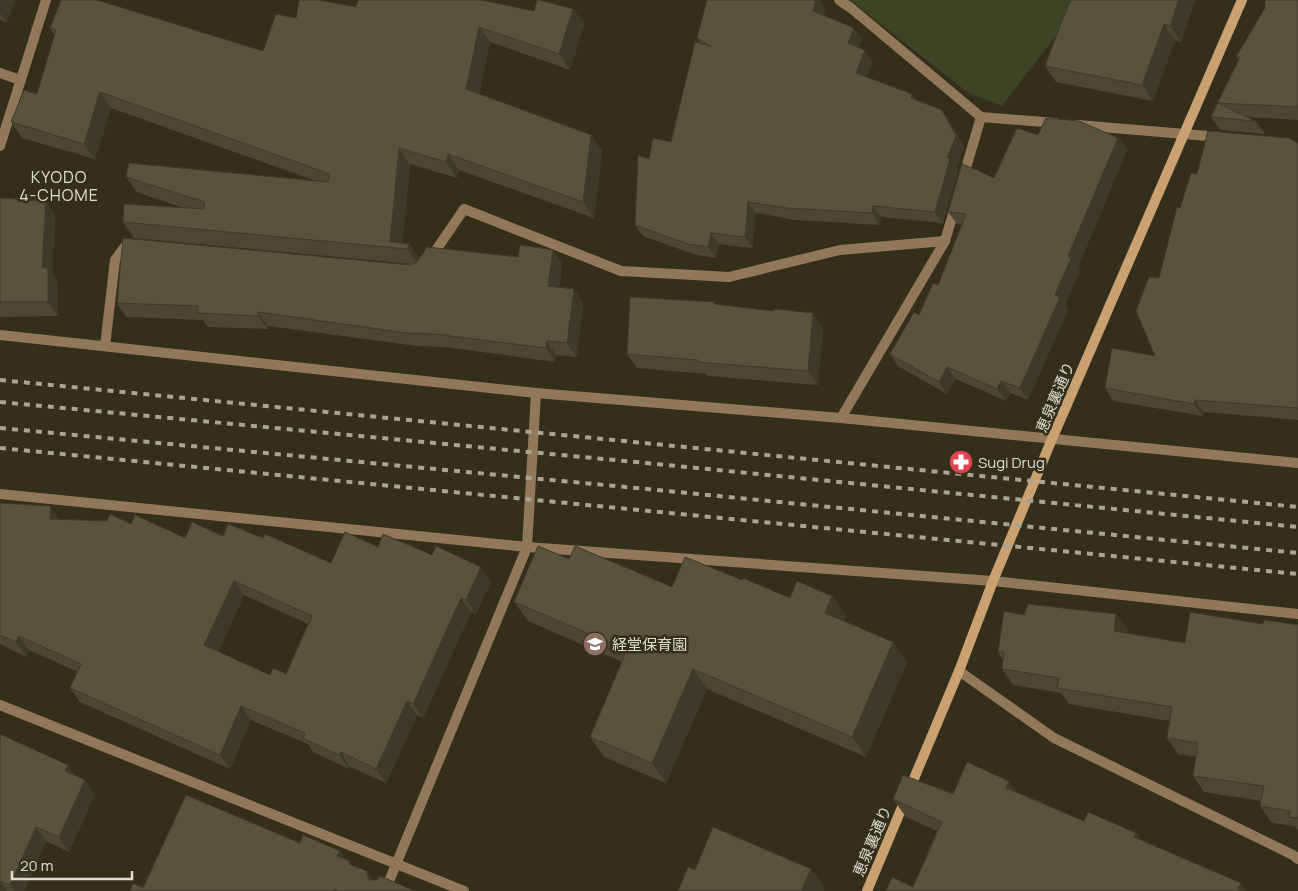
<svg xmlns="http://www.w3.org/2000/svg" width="1298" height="891" viewBox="0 0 1298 891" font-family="Manrope,'Noto Sans JP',sans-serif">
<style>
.green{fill:#3d4426}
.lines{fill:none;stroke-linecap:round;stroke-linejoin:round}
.street{stroke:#92785a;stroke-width:10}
.secondary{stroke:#caa170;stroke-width:10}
.rail{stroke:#a8a496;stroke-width:4;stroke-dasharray:6 6;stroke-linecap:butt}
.wall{fill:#4c4734;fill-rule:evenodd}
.shaded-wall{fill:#3e3a2b}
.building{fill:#58533d;stroke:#3e3a2b;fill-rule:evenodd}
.labels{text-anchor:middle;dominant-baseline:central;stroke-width:5;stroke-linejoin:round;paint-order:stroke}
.street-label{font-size:15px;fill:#e0ddd1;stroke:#342f1b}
.poi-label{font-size:15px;fill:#e0ddd1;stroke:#342f1b;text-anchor:start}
.neighbourhood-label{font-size:16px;letter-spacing:1px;fill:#e0ddd1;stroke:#342f1b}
</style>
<rect width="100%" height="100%" fill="#342f1b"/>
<!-- green -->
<polygon class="green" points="850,0 1083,0 1002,106 970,94"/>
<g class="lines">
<!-- street -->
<g class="street">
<polyline points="839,0 851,8 981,117 1056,123"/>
<polyline points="0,73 20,80"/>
<polyline points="1078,125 1220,137"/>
<polyline points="0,146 46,0"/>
<polyline points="963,178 981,117"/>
<polyline points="430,259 464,209 621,271 729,277 840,250 945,241"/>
<polyline points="0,335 536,393 841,418 1298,463"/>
<polyline points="105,346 115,260 127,244 131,244"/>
<polyline points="841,418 945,241 956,204"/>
<polyline points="0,494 527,547 993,581 1298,614"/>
<polyline points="959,671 1054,738 1293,855 1298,859"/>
<polyline points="0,705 464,891"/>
<polyline points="385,891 527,547 536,393"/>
</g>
<!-- secondary -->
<polyline class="secondary" points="867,891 959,671 993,581 1052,439 1242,0"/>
<!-- rail -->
<g class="rail">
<polyline points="0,380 1298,507"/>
<polyline points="0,402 646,463 1298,527"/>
<polyline points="0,428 647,489 1298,553"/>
<polyline points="0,448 1298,574"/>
</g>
</g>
<!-- wall -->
<g class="wall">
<polygon points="0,0 7,23 0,20"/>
<polygon points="707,0 819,0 825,8 823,15 862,39 859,47 873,61 866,77 916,100 942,110 950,122 964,147 956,167 958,171 943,223 881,217 880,225 795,220 756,213 752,248 718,244 716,258 696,255 643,236 635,225 649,159 671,142 701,44 697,38"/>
<polygon points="1071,0 1195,0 1181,42 1175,40 1153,101 1056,82 1045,66"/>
<polygon points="1298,0 1298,120 1247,117 1255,121 1265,134 1220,130 1211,117 1238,60 1236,57 1265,8"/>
<polygon points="356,7 534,11 573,9 584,24 570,70 490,42 479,94 591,135 602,151 594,218 459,170 457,178 410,164 402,243 420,258 518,257 553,250 562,264 559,288 583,303 577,357 556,355 555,362 445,347 417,346 268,326 268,329 208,327 203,320 126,317 117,303 412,264 134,238 123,222 184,208 137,192 126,177 316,181 111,108 95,159 22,138 11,122 37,94 55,36 50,28 263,51 296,18"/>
<polygon points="1038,135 1118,138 1127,150 1078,267 1080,270 1065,305 1068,310 1028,400 1010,393 1006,401 956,379 947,394 898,366 890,354 919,315 938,285 962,225 957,224 948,212 974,170 994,178"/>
<polygon points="1298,143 1298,420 1203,412 1203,416 1113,401 1105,388 1155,356 1159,278 1180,208 1197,174"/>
<polygon points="0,198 55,215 52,275 58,282 58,316 0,317"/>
<polygon points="716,304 823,327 818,385 708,376 706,374 637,368 627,354"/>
<path d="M0,503L59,519L131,524L185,538L223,536L263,538L331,563L378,547L491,581L476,614L471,612L423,718L417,715L386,783L350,767L349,769L313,752L308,744L251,720L230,769L80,702L70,688L78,672L29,650L26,657L0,644ZM244,595L308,624L286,674L270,675L218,652Z"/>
<polygon points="569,559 672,587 742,580 790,598 832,596 846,616 844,621 907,662 866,757 707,689 666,783 604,757 590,737 622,662 528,621 514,602"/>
<polygon points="1116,614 1128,630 1127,633 1185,643 1263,624 1298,625 1298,830 1295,826 1272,823 1260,806 1261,801 1204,792 1193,776 1196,757 1178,754 1167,738 1170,721 1069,704 1061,693 1013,685 1002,669 1003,660 998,652 1024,615"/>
<polygon points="0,734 68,765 75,776 95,794 69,852 46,841 24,891 0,891"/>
<polygon points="1017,792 1084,821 1136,833 1141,840 913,887 937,831 906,817 893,799 953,794"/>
</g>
<!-- shaded-wall -->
<g class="shaded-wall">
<polygon points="0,0 15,0 7,23 0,13"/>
<polygon points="816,0 819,0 825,8 821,23 813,11"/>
<polygon points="1179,0 1195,0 1181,42 1170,26"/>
<polygon points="573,9 584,24 570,70 559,54"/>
<polygon points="1164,24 1175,40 1153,101 1142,85"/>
<polygon points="479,27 490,42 477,105 466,89"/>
<polygon points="854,28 862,39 856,54 848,43"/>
<polygon points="865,50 873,61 864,84 856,73"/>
<polygon points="100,92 111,108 95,159 84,144"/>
<polygon points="912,94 920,105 911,98"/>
<polygon points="942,110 950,122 964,147 956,167 958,171 943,223 935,212 947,158"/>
<polygon points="591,135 602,151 594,218 583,202"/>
<polygon points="1118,138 1127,150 1078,267 1080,270 1065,305 1068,310 1028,400 1020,388 1055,295 1068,256"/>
<polygon points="399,148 410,164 402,249 390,242"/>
<polygon points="448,154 459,170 457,178 446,162"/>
<polygon points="46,201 55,215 52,275 58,282 58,316 48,302 42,268"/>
<polygon points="748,202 756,213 752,248 745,237"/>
<polygon points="873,206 881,217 880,225 872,213"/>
<polygon points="711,233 718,244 716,258 708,247"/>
<polygon points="410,244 421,260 418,265 407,249"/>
<polygon points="553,250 562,264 558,300 548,286"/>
<polygon points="574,289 583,303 577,357 567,343"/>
<polygon points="258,312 268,326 268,329 258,316"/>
<polygon points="813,313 823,327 818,385 808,371"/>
<polygon points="547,341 556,355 555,362 546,348"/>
<polygon points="947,367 956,379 947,394 939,382"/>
<polygon points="1001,381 1010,393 1006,401 997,389"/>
<polygon points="1195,400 1203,412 1203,416 1194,404"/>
<polygon points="50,506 60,521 50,519"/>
<polygon points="481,567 491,581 476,614 466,600"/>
<polygon points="234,581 244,595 214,660 204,645"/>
<polygon points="832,596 846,616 839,633 825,613"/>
<polygon points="461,598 471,612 423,718 413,704"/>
<polygon points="1116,614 1128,630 1125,647 1114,631"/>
<polygon points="19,636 29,650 26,657 16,642"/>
<polygon points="893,642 907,662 866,757 852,737"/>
<polygon points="693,669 707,689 666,783 652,763"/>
<polygon points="407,701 417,715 386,783 376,769"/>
<polygon points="241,706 251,720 230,769 220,755"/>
<polygon points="341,752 350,767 349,769 339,755"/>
<polygon points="68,765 78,779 65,771"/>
<polygon points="85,780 95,794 69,852 59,837"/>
<polygon points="1009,781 1022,798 1006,788"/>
<polygon points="36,827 46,841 24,891 14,891 10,885"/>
<polygon points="1136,833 1149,850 1134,837"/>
<polygon points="340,851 351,868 337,856"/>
<polygon points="811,869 825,889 824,891 801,891"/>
<polygon points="367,871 379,888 378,891 367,876"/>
<polygon points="0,881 7,891 0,891"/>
<polygon points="1241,883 1246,891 1240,891 1238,889"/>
</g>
<!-- building -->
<g class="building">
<polygon points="61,0 97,0 263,51 276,14 296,18 299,0 318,0 356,7 358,0 481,0 534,11 537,0 539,0 573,9 559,54 479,27 466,89 591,135 583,202 448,154 446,162 399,148 390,242 410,244 407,249 123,222 124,204 204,209 205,202 126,177 129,163 328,182 330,174 100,92 84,144 11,122 24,90 37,94 56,30 50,28"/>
<polygon points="707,0 816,0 813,11 854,28 848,43 865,50 856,73 912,94 911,98 942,110 956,136 947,158 950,159 935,212 873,206 872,213 787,208 748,202 745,237 711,233 708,247 688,244 635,225 638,155 649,159 653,138 671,142 695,42 711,46 697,38"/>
<polygon points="1071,0 1179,0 1170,26 1164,24 1142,85 1045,66 1063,18"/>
<polygon points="1265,0 1298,0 1298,107 1218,103 1255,121 1211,117 1240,57 1236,57 1265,8"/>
<polygon points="1046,118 1079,121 1118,138 1068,256 1071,258 1055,295 1060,297 1020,388 1001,381 997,389 947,367 939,382 890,354 914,312 919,315 933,283 938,285 966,214 948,212 962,164 974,169 974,170 975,169 994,178 1017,128 1038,135"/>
<polygon points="1208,131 1289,138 1298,143 1298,408 1195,400 1194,404 1105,388 1112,348 1155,356 1136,311 1149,277 1159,278 1177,207 1180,208 1191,173 1197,174"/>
<polygon points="0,198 46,201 42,268 48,268 48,302 0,302"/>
<polygon points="123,238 411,265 417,262 427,247 518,257 520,245 553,250 548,286 574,289 567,343 547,341 546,348 435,334 407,333 258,312 258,316 198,313 198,306 117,303"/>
<polygon points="630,297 715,302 714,304 773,311 774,309 813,313 808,371 698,362 698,360 627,354"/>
<path d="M0,503L50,506V519L107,521L110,514L131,524L135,515L185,538L192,522L223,536L228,524L263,538L265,534L331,563L345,532L378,547L383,534L432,555L436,546L481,567L466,600L461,598L413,704L407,701L376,769L341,752L339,755L303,738L305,733L241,706L220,755L70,688L81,664L19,636L16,642L0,635ZM234,581L312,616L286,674L273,668L270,675L204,645Z"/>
<polygon points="538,546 569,559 575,546 672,587 685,557 742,580 743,578 790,598 797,581 832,596 825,613 893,642 852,737 693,669 652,763 590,737 627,650 514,602"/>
<polygon points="1028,604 1116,614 1114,631 1185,643 1190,612 1263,624 1264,620 1298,625 1298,818 1289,817 1290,811 1260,806 1264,786 1193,776 1198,743 1167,738 1172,707 1057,688 1059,678 1002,669 1004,652 998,652 1004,611 1024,615"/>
<polygon points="0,734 68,765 65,771 85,780 59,837 36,827 10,885 0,881"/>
<polygon points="967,762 1009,781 1006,788 1084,821 1088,812 1136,833 1134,837 1241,883 1238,889 1243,891 886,891 892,877 913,887 942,822 893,799 903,775 953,794"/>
<polygon points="186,795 300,843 303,835 340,851 337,856 350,861 349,864 367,871 367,876 370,880 377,880 380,876 415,891 338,891 334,889 333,891 130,891 133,883 143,888"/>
<polygon points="713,827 811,869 801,891 678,891 688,867 695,870"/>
</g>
<!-- icons -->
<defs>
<g id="pharmacy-disc" transform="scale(1.25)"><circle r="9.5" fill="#e0444e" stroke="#342f1b"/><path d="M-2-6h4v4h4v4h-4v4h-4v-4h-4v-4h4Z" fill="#fff"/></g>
<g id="school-disc" transform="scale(1.25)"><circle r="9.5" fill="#8d6e63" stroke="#342f1b"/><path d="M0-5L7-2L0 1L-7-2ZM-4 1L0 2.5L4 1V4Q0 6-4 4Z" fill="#fff"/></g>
</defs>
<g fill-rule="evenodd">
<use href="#pharmacy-disc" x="961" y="462"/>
<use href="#school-disc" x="595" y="644"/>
</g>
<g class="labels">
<!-- street labels -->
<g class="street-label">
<text transform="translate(1055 397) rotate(-67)">恵泉裏通り</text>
<text transform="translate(872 841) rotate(-67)">恵泉裏通り</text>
</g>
<!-- poi labels -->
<g class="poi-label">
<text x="978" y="462">Sugi Drug</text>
<text x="612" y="644">経堂保育園</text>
</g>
<!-- neighbourhood labels -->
<g class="neighbourhood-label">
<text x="59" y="177">KYODO<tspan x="59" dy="18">4-CHOME</tspan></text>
</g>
</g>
<!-- scale -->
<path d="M12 871v8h120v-8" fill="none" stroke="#e0ddd1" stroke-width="2.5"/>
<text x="20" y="871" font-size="15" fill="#e0ddd1" stroke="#342f1b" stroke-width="4" paint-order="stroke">20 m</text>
</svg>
